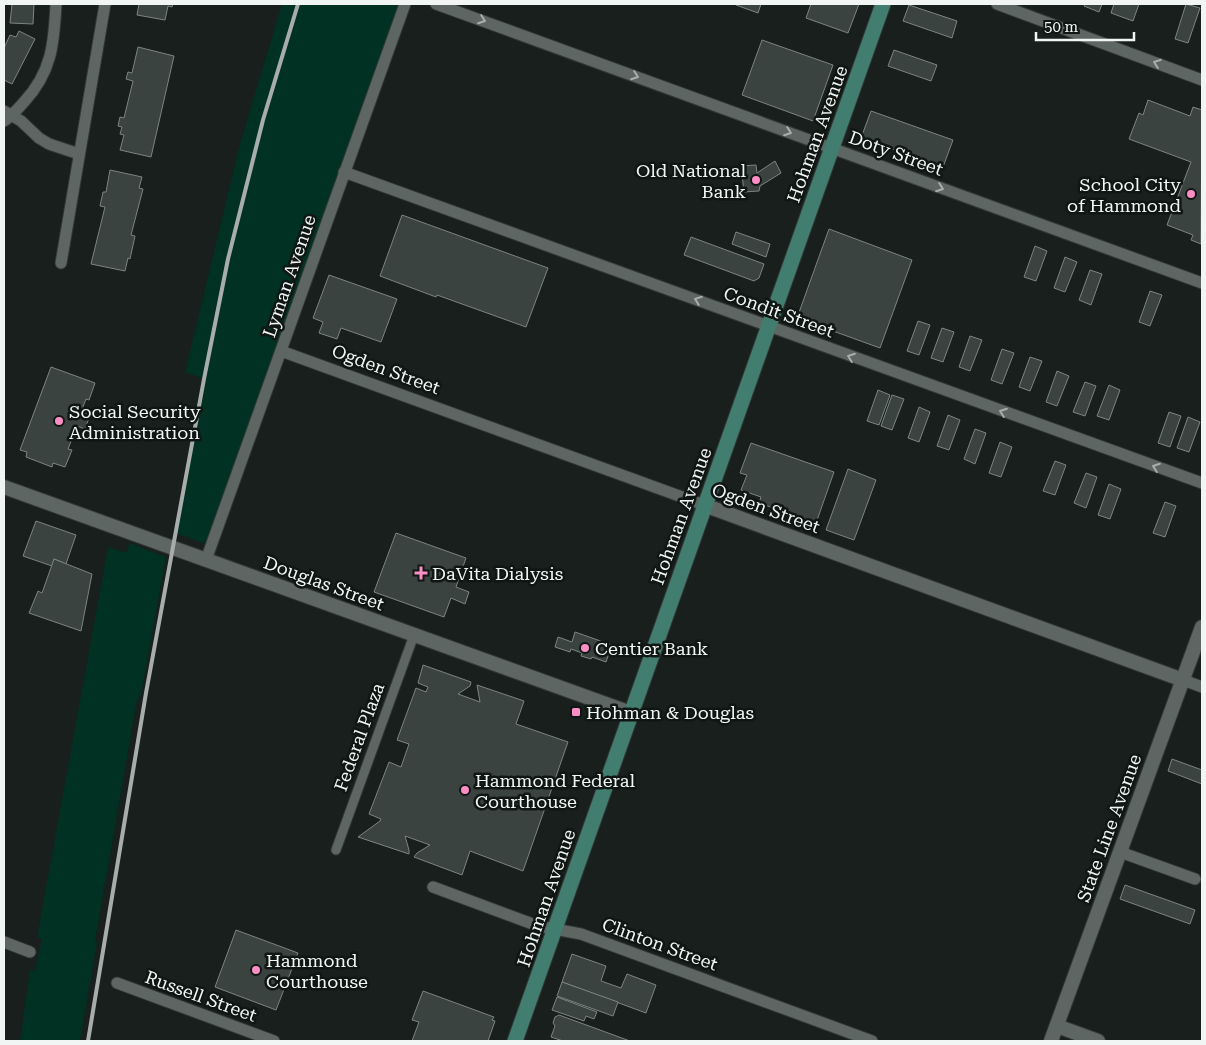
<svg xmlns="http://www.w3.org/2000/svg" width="1206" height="1045" viewBox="0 0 1206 1045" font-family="'Roboto Serif',serif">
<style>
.green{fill:#003123}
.building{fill:#3b4340;stroke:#7c8581}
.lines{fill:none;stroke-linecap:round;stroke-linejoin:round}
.pedestrian-casing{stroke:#333836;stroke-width:11}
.minor-casing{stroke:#333836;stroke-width:13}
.tertiary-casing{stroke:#333836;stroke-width:16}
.secondary-casing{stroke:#333836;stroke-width:17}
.pedestrian{stroke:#5d6662;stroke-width:9}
.minor{stroke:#5d6662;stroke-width:11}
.tertiary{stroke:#5d6662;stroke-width:14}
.secondary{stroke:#427e6f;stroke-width:15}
.rail{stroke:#a8adab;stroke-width:4}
.oneway{stroke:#a7aeab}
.poi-dot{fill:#fb8fc5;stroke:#0f1613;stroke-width:2}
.labels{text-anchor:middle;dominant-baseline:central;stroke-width:5;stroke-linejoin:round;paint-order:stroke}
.street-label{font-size:18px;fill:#f1f6f4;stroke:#0f1613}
.poi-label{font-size:18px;fill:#f1f6f4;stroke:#0f1613;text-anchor:start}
</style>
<rect width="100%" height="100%" fill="#181f1c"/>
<!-- green -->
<g class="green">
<polygon points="282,4 403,4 211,546 176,533 204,379 185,372 240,144"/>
<polygon points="130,543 166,557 141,694 137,700 95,941 97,942 80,1041 20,1041 30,970 35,971 42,939 37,937 108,547 126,553"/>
</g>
<!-- building -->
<g class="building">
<polygon points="12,4 34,4 33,24 10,23"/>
<polygon points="136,4 173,4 172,7 168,6 165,20 137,15 139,4"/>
<polygon points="737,4 761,4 758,13 736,5"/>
<polygon points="811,4 859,4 848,33 806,18"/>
<polygon points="1085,4 1102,4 1099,12 1084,6"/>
<polygon points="1114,4 1139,4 1133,21 1111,13"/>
<polygon points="1186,4 1200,8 1188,43 1175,39"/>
<polygon points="909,5 957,21 952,38 903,21"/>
<polygon points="19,31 35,39 12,84 4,80 4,48 10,35 16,37"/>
<polygon points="762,40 833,65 813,121 742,95"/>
<polygon points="138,47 174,56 151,157 120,150 124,135 120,134 122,127 118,126 120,117 124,118 133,81 126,79 128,72 132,73"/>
<polygon points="894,50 937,65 931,81 888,66"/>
<polygon points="1148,100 1190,116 1193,107 1202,110 1201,244 1191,240 1193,235 1167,225 1191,162 1129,139 1139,113 1143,115"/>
<polygon points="871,111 953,140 943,167 861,138"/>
<polygon points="775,161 781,173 760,186 759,191 744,192 741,166 756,165 757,173"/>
<polygon points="110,170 142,177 139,188 143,189 131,235 135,236 130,259 128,258 125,271 91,264 105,207 100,206 103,192 106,192"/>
<polygon points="402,215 548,268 526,327 437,295 436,297 380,276"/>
<polygon points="829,229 912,260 880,348 797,318"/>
<polygon points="736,232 770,244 766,257 732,244"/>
<polygon points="691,237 764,264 759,278 754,281 684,255"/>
<polygon points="1035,246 1047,251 1036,281 1024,277"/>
<polygon points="1065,257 1077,262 1065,292 1054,288"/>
<polygon points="1090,270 1102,274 1091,305 1079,300"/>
<polygon points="329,275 397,299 381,342 341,328 337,339 319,333 323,322 313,318"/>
<polygon points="1150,291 1162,295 1150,326 1139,322"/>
<polygon points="918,321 930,325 919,355 907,351"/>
<polygon points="942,328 954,332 943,362 931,358"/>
<polygon points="970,336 982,340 970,371 959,367"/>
<polygon points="1002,349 1014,353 1002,384 991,380"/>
<polygon points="1030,357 1042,361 1030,391 1019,387"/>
<polygon points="51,367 95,383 89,400 86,399 81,412 90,415 85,429 77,426 68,449 72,450 65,467 53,463 52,467 26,457 27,452 20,450"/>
<polygon points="1057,371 1069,376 1057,406 1046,402"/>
<polygon points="1085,382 1096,386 1085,416 1073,412"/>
<polygon points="1109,385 1120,390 1109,420 1097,416"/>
<polygon points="878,390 890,395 879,425 867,421"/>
<polygon points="892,395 904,399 892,430 881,426"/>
<polygon points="919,407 930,412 919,442 908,438"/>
<polygon points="1169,412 1181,416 1170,447 1158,443"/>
<polygon points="948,415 960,420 949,450 937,446"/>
<polygon points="1188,417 1200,422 1189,452 1177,448"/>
<polygon points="975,429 986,433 975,464 964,459"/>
<polygon points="1000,442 1012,447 1001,477 989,473"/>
<polygon points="751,443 834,472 815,526 781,514 782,511 759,503 761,497 741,490 747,475 740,473"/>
<polygon points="1055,461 1066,465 1055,495 1043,491"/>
<polygon points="848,469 876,480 854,540 826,530"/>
<polygon points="1086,473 1097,477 1086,508 1074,503"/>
<polygon points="1109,484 1121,489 1110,519 1098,515"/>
<polygon points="1165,502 1176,506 1165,537 1153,533"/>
<polygon points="36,521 76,535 66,564 54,559 52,566 23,556"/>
<polygon points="396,533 466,558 456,587 469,592 465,604 451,598 444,617 374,592"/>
<polygon points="54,559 92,574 81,631 29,613 38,591 42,593"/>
<polygon points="575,632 612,645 606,662 592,657 591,659 581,656 582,653 571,649 570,652 555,647 558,637 572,642"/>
<polygon points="423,665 471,682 470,686 458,694 480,702 477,685 524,701 516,724 568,742 523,871 470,851 462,875 414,857 417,853 430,845 405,836 409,850 409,854 358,837 380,821 381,819 369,814 389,762 401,767 409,744 397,740 416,688 426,692 428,687 418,683"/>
<polygon points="1172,759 1202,770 1202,784 1168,771"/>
<polygon points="1125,885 1195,910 1190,924 1120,899"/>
<polygon points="236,930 298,953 276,1010 215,987"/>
<polygon points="572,954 606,966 601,981 621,988 627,974 656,985 646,1013 562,982"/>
<polygon points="562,982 618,1002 613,1016 557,996"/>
<polygon points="423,991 494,1017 492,1020 495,1021 488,1041 412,1041 419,1022 412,1020"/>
<polygon points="557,997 597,1012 594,1019 586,1016 584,1021 552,1010"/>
<polygon points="559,1015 630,1041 563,1041 551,1037 555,1026 553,1023 555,1017"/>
</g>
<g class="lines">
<!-- pedestrian casing -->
<g class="pedestrian-casing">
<polyline id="pedestrian" points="336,850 414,635"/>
</g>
<!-- minor casing -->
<g class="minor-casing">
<g id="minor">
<polyline points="436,4 1202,283"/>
<polyline points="997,4 1202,80"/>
<polyline points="4,111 21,121 39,138 49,144 79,154"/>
<path d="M4,121C12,116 17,110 24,102C52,72 54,43 56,4"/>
<polyline points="344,172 1202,483"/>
<polyline points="61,263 105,4"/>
<polyline points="281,351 704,505"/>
<polyline points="206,560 405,4"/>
<polyline points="1183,680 1202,687"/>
<polyline points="1120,852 1195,879"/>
<polyline points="433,887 538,926 581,934 872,1041"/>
<polyline points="4,942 30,952"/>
<polyline points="117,983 274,1041"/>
</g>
</g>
<!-- tertiary casing -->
<g class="tertiary-casing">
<g id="tertiary">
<polyline points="4,487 631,713"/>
<polyline points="704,505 1183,680"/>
<polyline points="1057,1026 1098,1041"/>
<polyline points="1051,1041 1202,627"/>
</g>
</g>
<!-- secondary casing -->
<g class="secondary-casing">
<polyline id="secondary" points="515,1041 883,4"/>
</g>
<!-- pedestrian -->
<use href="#pedestrian" class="pedestrian"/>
<!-- minor -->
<use href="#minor" class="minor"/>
<!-- tertiary -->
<use href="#tertiary" class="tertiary"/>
<!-- secondary -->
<use href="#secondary" class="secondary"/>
<!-- rail -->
<polyline class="rail" points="88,1041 146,693 204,379 228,259 263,120 298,4"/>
</g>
<!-- one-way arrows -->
<defs><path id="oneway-chevron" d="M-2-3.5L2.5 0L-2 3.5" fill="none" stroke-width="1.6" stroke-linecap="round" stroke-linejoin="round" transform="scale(1.25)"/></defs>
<g class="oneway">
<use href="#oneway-chevron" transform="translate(482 20) rotate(20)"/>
<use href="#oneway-chevron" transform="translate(1157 63) rotate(-160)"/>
<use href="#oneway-chevron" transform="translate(635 76) rotate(20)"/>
<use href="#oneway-chevron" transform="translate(788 132) rotate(20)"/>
<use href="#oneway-chevron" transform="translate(940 188) rotate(20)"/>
<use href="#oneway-chevron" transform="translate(698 300) rotate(-159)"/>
<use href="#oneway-chevron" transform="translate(851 357) rotate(-160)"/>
<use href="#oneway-chevron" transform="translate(1003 412) rotate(-160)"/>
<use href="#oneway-chevron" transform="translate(1156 467) rotate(-160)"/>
</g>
<!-- markers -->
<g class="poi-dot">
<circle cx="756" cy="180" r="5"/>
<circle cx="1191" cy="194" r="5"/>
<circle cx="59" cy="421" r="5"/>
<path d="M418.5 565.5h5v5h5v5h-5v5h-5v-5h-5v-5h5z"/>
<circle cx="585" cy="648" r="5"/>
<rect x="571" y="707" width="10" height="10" rx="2.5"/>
<circle cx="465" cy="790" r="5"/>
<circle cx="256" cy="970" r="5"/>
</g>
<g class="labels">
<!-- street labels -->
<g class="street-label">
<text transform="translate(817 134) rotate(-70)">Hohman Avenue</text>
<text transform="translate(896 153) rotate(20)">Doty Street</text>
<text transform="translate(289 276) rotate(-71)">Lyman Avenue</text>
<text transform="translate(779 312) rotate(20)">Condit Street</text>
<text transform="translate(386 369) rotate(20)">Ogden Street</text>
<text transform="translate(766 508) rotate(20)">Ogden Street</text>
<text transform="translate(681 516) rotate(-70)">Hohman Avenue</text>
<text transform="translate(324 583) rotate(20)">Douglas Street</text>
<text transform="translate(359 737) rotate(-70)">Federal Plaza</text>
<text transform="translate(1109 828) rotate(-70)">State Line Avenue</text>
<text transform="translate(546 898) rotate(-71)">Hohman Avenue</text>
<text transform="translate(660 944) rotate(20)">Clinton Street</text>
<text transform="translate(201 996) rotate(20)">Russell Street</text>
</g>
<!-- poi labels -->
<g class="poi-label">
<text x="746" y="170" text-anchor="end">Old National<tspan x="746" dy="21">Bank</tspan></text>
<text x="1181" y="184" text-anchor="end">School City<tspan x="1181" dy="21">of Hammond</tspan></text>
<text x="69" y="411">Social Security<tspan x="69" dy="21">Administration</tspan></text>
<text x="432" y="573">DaVita Dialysis</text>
<text x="595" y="648">Centier Bank</text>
<text x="586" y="712">Hohman &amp; Douglas</text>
<text x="475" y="780">Hammond Federal<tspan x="475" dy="21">Courthouse</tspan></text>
<text x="266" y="960">Hammond<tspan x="266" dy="21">Courthouse</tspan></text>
</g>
</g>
<!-- border -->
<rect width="1206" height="1045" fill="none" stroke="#f1f6f4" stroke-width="10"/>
<!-- scale -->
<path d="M1036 32v8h98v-8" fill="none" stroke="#f1f6f4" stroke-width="2.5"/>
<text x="1044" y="32" font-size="15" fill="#f1f6f4" stroke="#0f1613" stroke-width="4" paint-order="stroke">50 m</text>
</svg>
